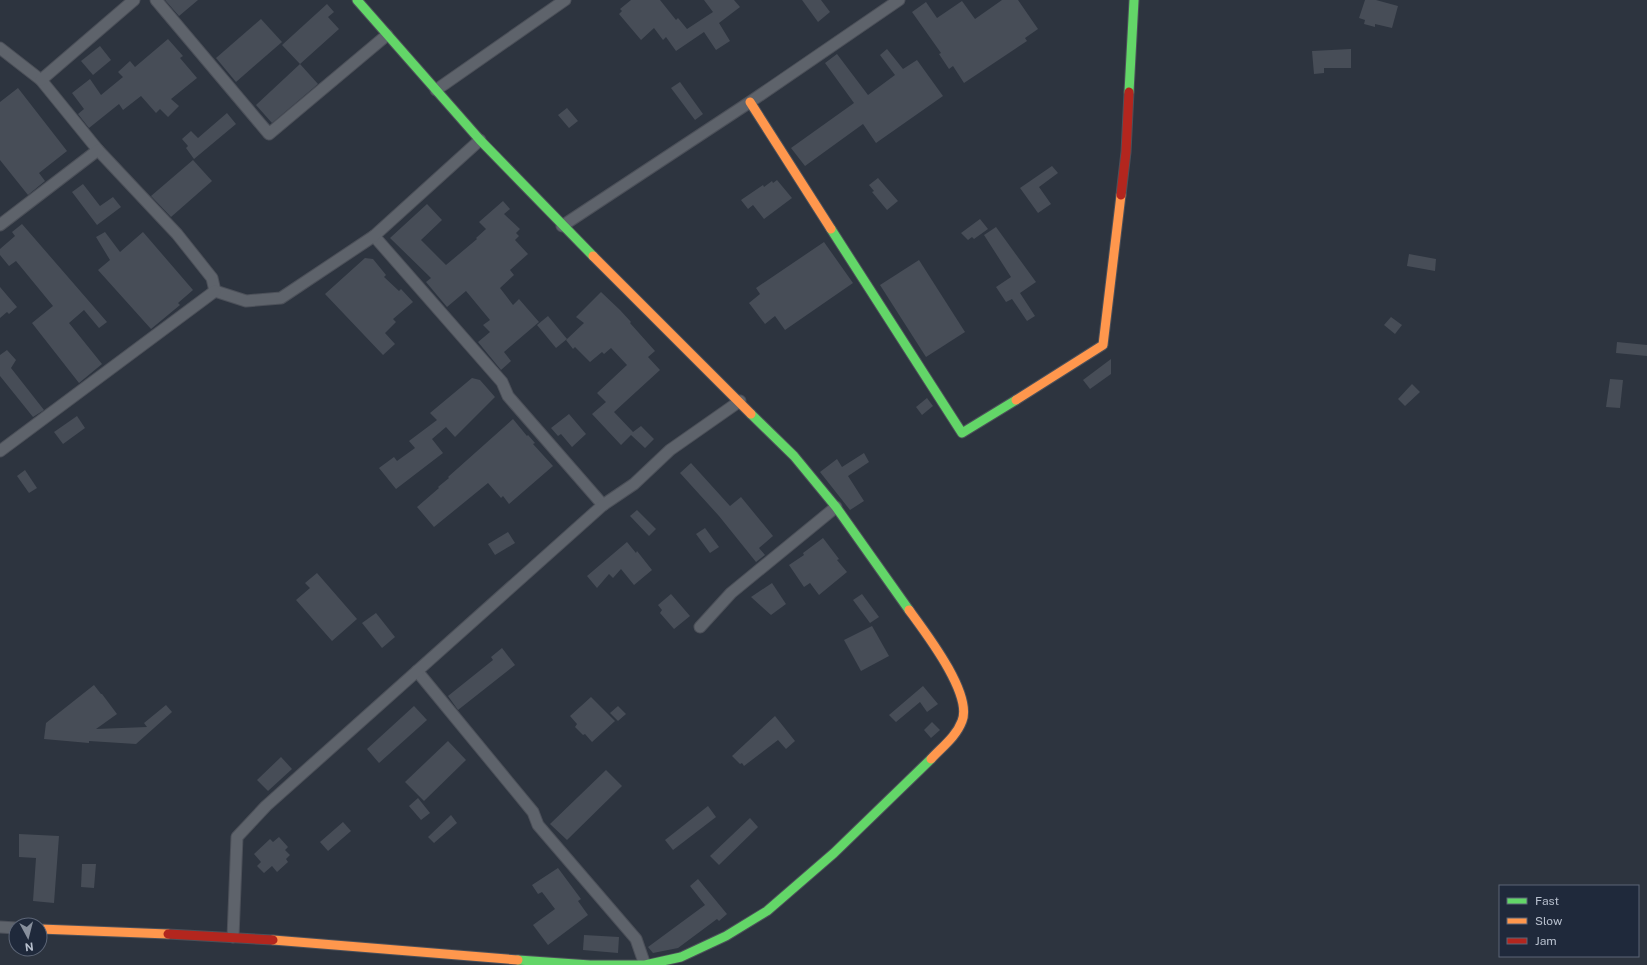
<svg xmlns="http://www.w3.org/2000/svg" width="1647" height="965" viewBox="0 0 1647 965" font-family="'Public Sans',sans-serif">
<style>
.building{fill:#474d57}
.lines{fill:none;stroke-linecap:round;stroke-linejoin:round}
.street-casing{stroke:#4c5059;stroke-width:13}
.fast-casing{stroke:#4c5059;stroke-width:11}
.slow-casing{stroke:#4c5059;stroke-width:11}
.jam-casing{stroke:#4c5059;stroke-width:11}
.street{stroke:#5e636b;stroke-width:11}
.fast{stroke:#63d668;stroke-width:9}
.slow{stroke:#ff974d;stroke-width:9}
.jam{stroke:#b3261e;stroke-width:9}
</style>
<rect width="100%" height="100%" fill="#2d343f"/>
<!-- building -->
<g class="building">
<polygon points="165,0 198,0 179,16"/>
<polygon points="631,0 660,0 676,20 678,18 687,29 713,12 704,0 734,0 740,7 719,23 730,41 716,50 704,32 676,51 666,37 663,40 654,28 641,40 619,14 622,11 620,9"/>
<polygon points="802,0 821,0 830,12 818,22"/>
<polygon points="1002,0 1018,0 1038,29 1025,38 1027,41 964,83 953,66 949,69 939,54 941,53 912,12 926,2 937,18 962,1 975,19"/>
<polygon points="1365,0 1376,0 1398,6 1392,28 1375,24 1375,27 1364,24 1365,20 1359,18"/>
<polygon points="327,4 334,12 328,17 339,29 300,64 282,45"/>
<polygon points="261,19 282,42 236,82 216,58"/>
<polygon points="168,39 183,56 180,58 197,78 171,99 179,106 168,117 160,109 156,113 141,96 123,110 119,104 89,128 78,114 84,109 72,93 90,79 101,95 123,77 118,72 130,61 135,67"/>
<polygon points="100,46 111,60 93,75 81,61"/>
<polygon points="887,49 903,69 917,60 943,96 876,143 863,124 805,166 791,148 854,103 825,63 837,54 868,95 895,75 880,55"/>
<polygon points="1351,49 1351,68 1324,68 1324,73 1314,74 1312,51"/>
<polygon points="300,64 318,84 272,123 256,105"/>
<polygon points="680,82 703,114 695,120 671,88"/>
<polygon points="18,88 67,151 39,173 45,181 28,195 0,160 0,102"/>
<polygon points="567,108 578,121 569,128 558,115"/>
<polygon points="227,113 236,124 194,159 186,148 188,146 182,139 191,131 198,138"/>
<polygon points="193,160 212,181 171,217 151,196"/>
<polygon points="1052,166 1058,173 1039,187 1051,204 1038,213 1020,188"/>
<polygon points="878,178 898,201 887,210 872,192 874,191 869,185"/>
<polygon points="777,180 792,198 764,219 753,205 748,209 741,200 763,185 764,187 772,181 773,183"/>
<polygon points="83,184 100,206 113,197 121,207 97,225 72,192"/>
<polygon points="503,201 510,209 504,214 520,229 516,233 519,236 515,240 528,254 510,270 514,275 500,288 513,305 519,299 539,322 504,352 511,361 501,370 478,342 490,332 483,325 490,320 466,291 447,307 426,282 431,278 390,238 427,204 442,220 421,240 446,265 477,239 476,238 486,229 479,222"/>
<polygon points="980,219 988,229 974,239 972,237 968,240 961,233"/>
<polygon points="22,224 107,322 99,328 84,310 69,323 102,364 79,383 32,323 53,306 16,261 9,266 0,255 0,249 15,236 12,232"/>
<polygon points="996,227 1036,282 1020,293 1035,316 1027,321 1012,299 1006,302 996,287 1011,277 984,235"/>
<polygon points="105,232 120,252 143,232 193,290 178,303 180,305 151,329 98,270 110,260 96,237"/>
<polygon points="824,242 853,283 785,330 775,316 765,324 749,303 760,294 756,288"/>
<polygon points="1409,254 1436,259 1435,271 1407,266"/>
<polygon points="365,258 373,259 386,275 384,277 399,291 401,289 413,302 393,319 396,322 385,333 395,344 383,355 325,294"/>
<polygon points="919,260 965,332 926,357 880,285"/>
<polygon points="0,287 17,307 9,314 7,312 0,318"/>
<polygon points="601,292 620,310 631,322 630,323 655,351 648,357 660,370 614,412 633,432 641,426 654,439 645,448 631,435 621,445 592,414 606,402 597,393 627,365 611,348 604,354 602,352 590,362 575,347 573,349 566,340 584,323 576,317"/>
<polygon points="548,316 567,339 556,348 537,325"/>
<polygon points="1391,317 1402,325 1395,334 1384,325"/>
<polygon points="1617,342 1647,345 1647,356 1616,353"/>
<polygon points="7,350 16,360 11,368 44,410 33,417 0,376 0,355"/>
<polygon points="1111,359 1111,374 1090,389 1083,380"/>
<polygon points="472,378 480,380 495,397 455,437 446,427 432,439 443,453 396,489 379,468 394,457 397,461 415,448 409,441 437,420 430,413"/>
<polygon points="1610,379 1623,380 1620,408 1606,407"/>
<polygon points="1412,384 1420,392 1405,406 1398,399"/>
<polygon points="927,398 933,406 922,415 916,407"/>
<polygon points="569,414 586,434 572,447 561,434 558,436 551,428"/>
<polygon points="77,416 85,428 63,444 54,432"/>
<polygon points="513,419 527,436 528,435 535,443 533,444 553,466 509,504 503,496 501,498 488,483 434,527 417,507 439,488 438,487 449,478 448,477"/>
<polygon points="864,453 869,462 848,476 864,501 850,510 820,472 837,459 842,467"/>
<polygon points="691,463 730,506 741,497 773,536 759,548 765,555 756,562 719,516 680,473"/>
<polygon points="25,470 37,488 29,493 17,476"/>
<polygon points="637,510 656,529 649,536 630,516"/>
<polygon points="705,528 719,547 710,553 696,534"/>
<polygon points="508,532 515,543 495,555 488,544"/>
<polygon points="823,538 839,559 837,560 847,572 819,595 810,583 804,587 789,565 804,555 803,553"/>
<polygon points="627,542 636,553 637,551 652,570 634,585 621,569 613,578 609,574 597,588 587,576"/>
<polygon points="317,573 357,619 332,641 296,600 310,588 305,583"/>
<polygon points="772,583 786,604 771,615 751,597"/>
<polygon points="671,594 690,616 674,629 660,613 662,610 658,605"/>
<polygon points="862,594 879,617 870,623 853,600"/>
<polygon points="376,613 395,637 382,648 362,623"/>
<polygon points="872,626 889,656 861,671 844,640"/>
<polygon points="502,648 515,665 458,710 448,696 493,660 491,657"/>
<polygon points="94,685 101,694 102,694 117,714 96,729 147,727 144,723 166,705 172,712 136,744 89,741 89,743 44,739 46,723"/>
<polygon points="923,686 938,704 927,712 920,702 896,722 889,715"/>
<polygon points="591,697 615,721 592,742 585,734 583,735 575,727 577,724 570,716"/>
<polygon points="414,706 427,720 379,763 367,749"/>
<polygon points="618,706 626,714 618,721 610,713"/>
<polygon points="775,716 795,741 786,749 778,740 744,766 742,763 740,764 732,756"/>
<polygon points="932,722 940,730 931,738 924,730"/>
<polygon points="448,741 466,760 424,801 405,782"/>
<polygon points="281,757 292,769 268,791 257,780"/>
<polygon points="606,770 622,786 567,840 550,824"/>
<polygon points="418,798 430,813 421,820 409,806"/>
<polygon points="708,806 716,817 673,850 665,840"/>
<polygon points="451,815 457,823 434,843 428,837"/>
<polygon points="750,818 758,827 719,865 710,856"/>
<polygon points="343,822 351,831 328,851 320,842"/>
<polygon points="19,834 59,836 54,903 33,901 36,858 19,857"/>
<polygon points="279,837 288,847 285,850 290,855 286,859 288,862 277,872 272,866 264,873 257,866 261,862 254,854 270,839 273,842"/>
<polygon points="82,864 96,864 94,888 81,887"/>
<polygon points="558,868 581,899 578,901 588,915 548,945 533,925 555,909 542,892 538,894 532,885"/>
<polygon points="698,879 727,914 719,921 717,919 678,948 653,953 648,947 705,905 690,886"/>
<polygon points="584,935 619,937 618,953 583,950"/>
</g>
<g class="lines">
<!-- street casing -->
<g class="street-casing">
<g id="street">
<polyline points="156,0 269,134 387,35"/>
<polyline points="0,48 41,80 98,150 177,234 212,278 215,291"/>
<polyline points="41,80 134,0"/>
<polyline points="436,90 565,0"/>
<polyline points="0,225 98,150"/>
<polyline points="562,226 750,102 899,0"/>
<polyline points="374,236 502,382 508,396 603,505"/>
<polyline points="215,291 246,301 281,298 374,236 480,140"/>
<polyline points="0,451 215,291"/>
<polyline points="700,627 731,593 836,507"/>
<polyline points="417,671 533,812 538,825 636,939 645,965"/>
<polyline points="0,927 16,928"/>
<polyline points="233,937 237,837 266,806 603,505 634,484 670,450 740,401"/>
</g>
</g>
<!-- fast casing -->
<g class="fast-casing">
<g id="fast">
<polyline points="357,0 480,140 593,256"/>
<polyline points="1129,92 1134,0"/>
<polyline points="831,229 962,433 1016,400"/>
<polyline points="751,414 794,456 836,507 909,610"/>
<polyline points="518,960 590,965 645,965 681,957 726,936 767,911 834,853 931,759"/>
</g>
</g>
<!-- slow casing -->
<g class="slow-casing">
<g id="slow">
<polyline points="750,102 831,229"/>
<polyline points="593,256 751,414"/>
<polyline points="1016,400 1103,345 1121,195"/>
<path d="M909,610C925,632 973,694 962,721C956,737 942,747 931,759"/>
<polyline points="40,929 168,934"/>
<polyline points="273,940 518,960"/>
</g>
</g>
<!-- jam casing -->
<g class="jam-casing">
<g id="jam">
<polyline points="1121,195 1126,152 1129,92"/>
<polyline points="168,934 273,940"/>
</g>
</g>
<!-- street -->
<use href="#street" class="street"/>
<!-- fast -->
<use href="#fast" class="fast"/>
<!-- slow -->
<use href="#slow" class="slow"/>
<!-- jam -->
<use href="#jam" class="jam"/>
</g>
<!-- legend -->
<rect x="1499" y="885" width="140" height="72" fill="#1f293b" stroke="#5c6576"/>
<rect x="1507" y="898" width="20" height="6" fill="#63d668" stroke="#5c6576"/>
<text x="1535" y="905" font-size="12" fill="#b8c0ce">Fast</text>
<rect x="1507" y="918" width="20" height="6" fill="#ff974d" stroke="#5c6576"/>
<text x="1535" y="925" font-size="12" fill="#b8c0ce">Slow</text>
<rect x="1507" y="938" width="20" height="6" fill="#b3261e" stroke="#5c6576"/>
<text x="1535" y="945" font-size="12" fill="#b8c0ce">Jam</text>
<!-- north arrow -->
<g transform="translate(28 937) rotate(173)"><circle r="19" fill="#1f293b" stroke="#5c6576"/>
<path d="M0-3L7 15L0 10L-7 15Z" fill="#878f9c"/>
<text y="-6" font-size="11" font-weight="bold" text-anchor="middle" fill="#b8c0ce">N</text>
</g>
</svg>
